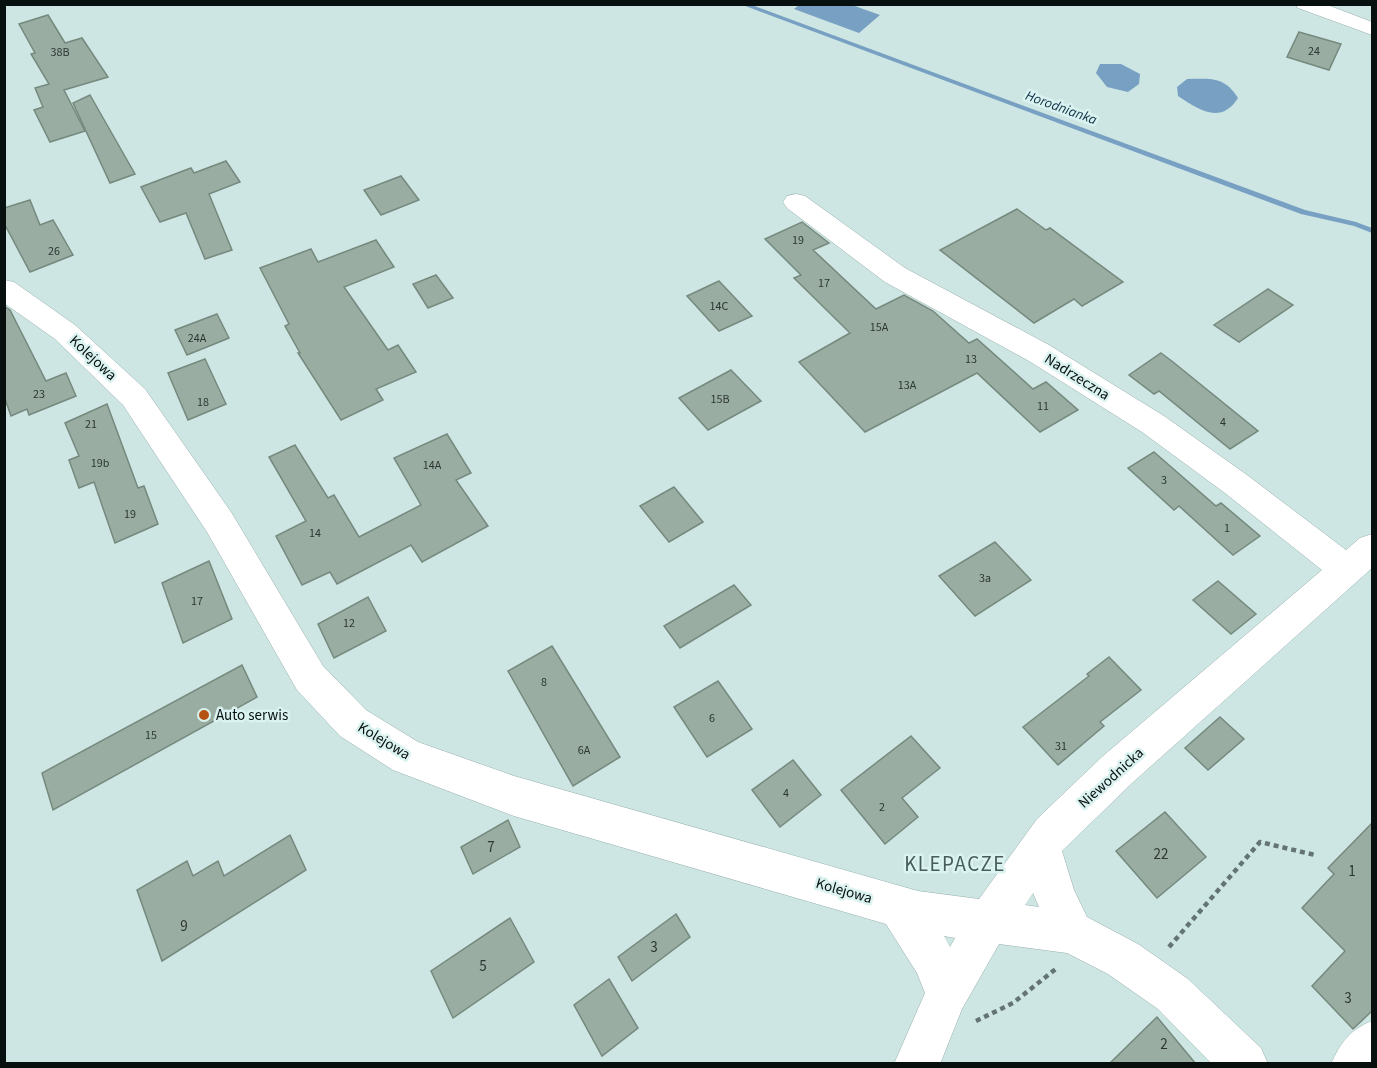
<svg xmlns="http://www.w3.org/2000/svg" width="1377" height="1068" viewBox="0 0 1377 1068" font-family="'Source Sans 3',sans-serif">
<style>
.water{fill:#78a0c2}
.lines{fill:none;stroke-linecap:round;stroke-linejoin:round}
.stream{fill:#78a0c2;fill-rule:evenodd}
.building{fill:#9aada2;stroke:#76897e;stroke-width:1.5}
.minor-casing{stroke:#98b0ad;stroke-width:1}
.path{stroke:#637472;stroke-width:4.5;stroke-dasharray:5 4;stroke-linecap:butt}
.minor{fill:#fff;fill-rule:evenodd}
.poi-dot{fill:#b35211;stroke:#daf3f0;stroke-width:2}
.labels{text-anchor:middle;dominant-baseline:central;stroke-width:5;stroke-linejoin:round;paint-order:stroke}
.number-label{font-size:12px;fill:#2c3734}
.far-water-label{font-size:14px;font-style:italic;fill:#0b2c44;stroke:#daf3f0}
.street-label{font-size:15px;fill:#07100f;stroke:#daf3f0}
.poi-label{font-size:15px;fill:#07100f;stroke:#daf3f0;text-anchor:start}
.near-number-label{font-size:15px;fill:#2c3734}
.near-quarter-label{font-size:21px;letter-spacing:1.5px;fill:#475c5a;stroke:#daf3f0}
</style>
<rect width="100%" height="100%" fill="#cde6e3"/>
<!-- water -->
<g class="water">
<polygon points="799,5 852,5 880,15 859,33 794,9"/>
<polygon points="1100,64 1121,64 1140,74 1139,84 1128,92 1107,87 1096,73"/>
<path d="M1187,79C1211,79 1224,76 1238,98C1221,125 1199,110 1178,96L1177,87Z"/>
</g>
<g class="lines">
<!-- stream -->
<polygon class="stream" points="740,4 749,4 1305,210 1356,222 1372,228 1372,233 1354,226 1301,214"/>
</g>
<!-- building -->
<g class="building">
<polygon points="48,15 65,43 82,38 108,77 64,90 85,131 50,142 34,110 43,107 35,88 49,84 31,54 35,53 19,24"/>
<polygon points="1299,32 1341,44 1329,70 1287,57"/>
<polygon points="90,95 135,174 110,183 73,103"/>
<polygon points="226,161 240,182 209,194 232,250 205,259 186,213 160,222 141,187 191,168 194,173"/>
<polygon points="401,176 419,200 381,215 364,190"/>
<polygon points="30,200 40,225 53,220 73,255 30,272 4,223 4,208"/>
<polygon points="1017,209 1046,230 1050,228 1123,282 1082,306 1074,299 1034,323 940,250"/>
<polygon points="802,222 829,243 813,250 876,309 904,295 933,311 969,343 977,339 1033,389 1046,382 1078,410 1040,432 977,373 865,432 799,362 850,333 794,278 801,275 765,239"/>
<polygon points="376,240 394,267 344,287 388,350 398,345 416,372 376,389 383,400 341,420 298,353 300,353 285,326 289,324 260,268 311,249 318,262"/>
<polygon points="436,275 453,298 428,308 413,284"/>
<polygon points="719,281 752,316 719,331 687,296"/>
<polygon points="1268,289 1293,305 1239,342 1214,325"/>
<polygon points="4,306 10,310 46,381 66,373 76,396 29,415 27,409 11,416 4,396"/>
<polygon points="217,314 229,338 187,355 175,330"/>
<polygon points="1161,353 1173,362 1258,431 1230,449 1159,391 1154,394 1129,375"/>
<polygon points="205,359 226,404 188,420 168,373"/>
<polygon points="731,370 761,401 708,430 679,398"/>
<polygon points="107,404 138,488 144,486 158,524 115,543 94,482 79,488 69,460 79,456 65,423"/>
<polygon points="447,434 471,473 456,480 488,526 422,562 411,545 337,584 330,572 302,585 276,536 306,521 269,457 295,445 328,498 334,495 359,537 421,505 394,458"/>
<polygon points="1154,452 1216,506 1221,503 1260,536 1233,555 1179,506 1174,510 1128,468"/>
<polygon points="674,487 703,522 669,542 640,506"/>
<polygon points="995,542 1031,580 975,616 939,576"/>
<polygon points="209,561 232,619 183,643 162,583"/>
<polygon points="1218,581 1256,614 1231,634 1193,600"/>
<polygon points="734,585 751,605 680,648 664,626"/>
<polygon points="368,597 386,631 334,658 318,624"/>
<polygon points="552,646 620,757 573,786 508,671"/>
<polygon points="1109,657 1141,690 1100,722 1104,726 1058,765 1023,727 1089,676 1087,674"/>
<polygon points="242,665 257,697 53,810 42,773"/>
<polygon points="718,681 752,729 707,757 674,707"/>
<polygon points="1220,717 1244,739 1208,770 1185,748"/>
<polygon points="911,736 940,768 902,798 918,817 885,844 841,790"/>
<polygon points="793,760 821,795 780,827 752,790"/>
<polygon points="1165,812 1206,857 1157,898 1116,851"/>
<polygon points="508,820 520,847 473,874 461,847"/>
<polygon points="1372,823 1372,1011 1353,1029 1312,986 1345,951 1302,908 1334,874 1328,868"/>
<polygon points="290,835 306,870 162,961 137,890 187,861 193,876 218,861 224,876"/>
<polygon points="676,914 690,937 632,981 618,957"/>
<polygon points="510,918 534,962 453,1018 431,971"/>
<polygon points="609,979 638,1028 602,1056 574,1005"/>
<polygon points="1157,1017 1196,1064 1109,1064"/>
</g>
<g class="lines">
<!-- minor casing -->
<g class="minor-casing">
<g id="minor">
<polygon points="1295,4 1325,4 1372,22 1372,35 1298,8"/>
<path d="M796,194L805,196L905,268L1049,345L1164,416L1247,475L1346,550L1360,538L1372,534V568L1131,784L1062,851L1074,890L1087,917L1138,944L1188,979L1261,1048L1268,1064H1212L1158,1009L1108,974L1067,953L999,944L962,1009L940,1064H894L925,993L917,973L886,924L514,816L393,770L340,736L297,690L207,532L123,405L55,339L4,303V280L14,282L75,325L145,389L231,512L323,666L366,710L418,742L514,776L918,891L979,899L1037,819L1103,756L1322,570L1225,493L1142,432L1029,361L885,282L787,208L783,202L787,196ZM1033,893L1039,907L1025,905ZM944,936L955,938L950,947Z"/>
<path d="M1372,1021V1064H1331C1340,1043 1351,1029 1372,1021Z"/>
</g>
</g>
<!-- path -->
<g class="path">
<polyline points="1169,947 1260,842 1315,855"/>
<polyline points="976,1021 1013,1003 1057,968"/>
</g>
<!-- minor -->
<use href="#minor" class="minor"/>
</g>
<!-- markers -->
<circle class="poi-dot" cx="204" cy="715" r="6"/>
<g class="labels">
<!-- number labels -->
<g class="number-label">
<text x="1314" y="51">24</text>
<text x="60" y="52">38B</text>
<text x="798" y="240">19</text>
<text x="54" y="251">26</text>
<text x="824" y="283">17</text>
<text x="719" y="306">14C</text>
<text x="879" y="327">15A</text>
<text x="197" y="338">24A</text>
<text x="971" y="359">13</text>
<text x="907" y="385">13A</text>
<text x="39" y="394">23</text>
<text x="720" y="399">15B</text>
<text x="203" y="402">18</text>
<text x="1043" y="406">11</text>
<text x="1223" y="422">4</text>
<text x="91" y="424">21</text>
<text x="100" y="463">19b</text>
<text x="432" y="465">14A</text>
<text x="1164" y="480">3</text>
<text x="130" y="514">19</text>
<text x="1227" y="528">1</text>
<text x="315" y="533">14</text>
<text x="985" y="578">3a</text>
<text x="197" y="601">17</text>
<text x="349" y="623">12</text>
<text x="544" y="682">8</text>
<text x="712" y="718">6</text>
<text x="151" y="735">15</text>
<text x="1061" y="746">31</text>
<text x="584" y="750">6A</text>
<text x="786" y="793">4</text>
<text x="882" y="807">2</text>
</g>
<!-- far-water labels -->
<g class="far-water-label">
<text transform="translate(1061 108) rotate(20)">Horodnianka</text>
</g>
<!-- street labels -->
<g class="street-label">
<text transform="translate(93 358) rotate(43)">Kolejowa</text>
<text transform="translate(1077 377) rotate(32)">Nadrzeczna</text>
<text transform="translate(384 741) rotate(31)">Kolejowa</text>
<text transform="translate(1111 778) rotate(-42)">Niewodnicka</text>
<text transform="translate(844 891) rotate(16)">Kolejowa</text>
</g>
<!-- poi labels -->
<g class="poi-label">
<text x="216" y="715">Auto serwis</text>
</g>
<!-- near-number labels -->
<g class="near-number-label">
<text x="491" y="847">7</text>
<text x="1161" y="854">22</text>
<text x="1352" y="871">1</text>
<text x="184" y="926">9</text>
<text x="654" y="947">3</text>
<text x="483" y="966">5</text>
<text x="1348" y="998">3</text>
<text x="1164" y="1044">2</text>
</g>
<!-- near-quarter labels -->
<g class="near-quarter-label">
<text x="955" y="864">KLEPACZE</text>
</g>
</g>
<!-- border -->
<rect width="1377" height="1068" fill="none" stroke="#07100f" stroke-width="12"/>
</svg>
